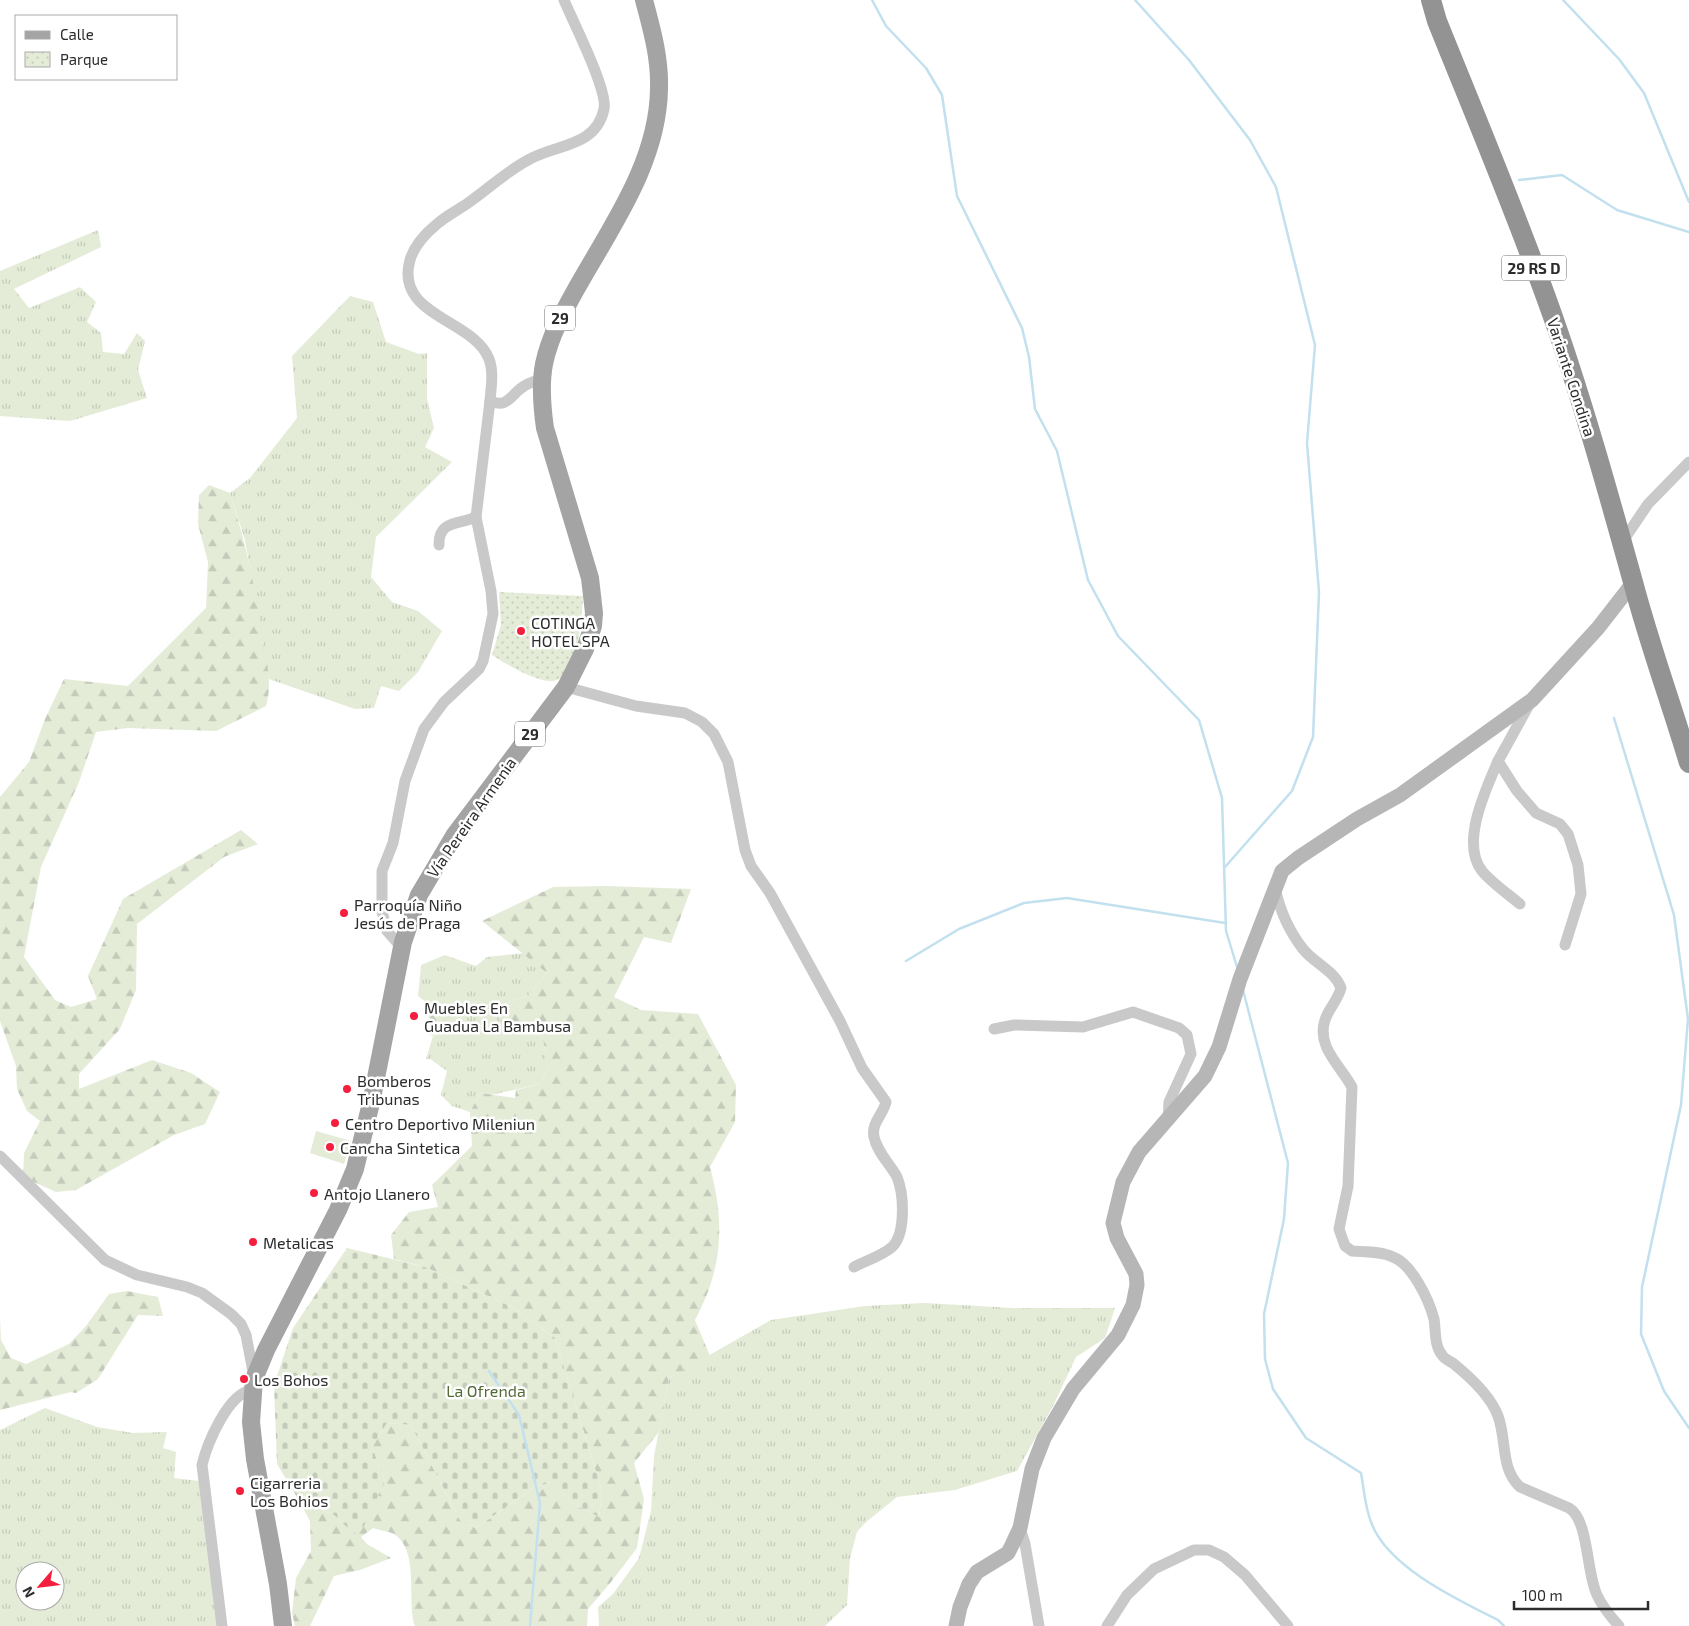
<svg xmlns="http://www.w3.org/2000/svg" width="1689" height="1626" viewBox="0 0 1689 1626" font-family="'Exo 2',sans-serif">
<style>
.grass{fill:url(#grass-tufts);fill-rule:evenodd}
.forest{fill:url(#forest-firs)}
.cemetery{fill:url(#cemetery-stones)}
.park{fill:url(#park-dots)}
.pitch{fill:#e4ecd8}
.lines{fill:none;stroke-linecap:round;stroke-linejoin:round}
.stream{stroke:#c2e0ee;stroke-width:2.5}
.street{stroke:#c9c9c9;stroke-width:11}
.secondary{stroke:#b6b6b6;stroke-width:15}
.primary{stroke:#a4a4a4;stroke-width:18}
.highway{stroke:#939393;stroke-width:20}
.poi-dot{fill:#f41e3d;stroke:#fff;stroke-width:2}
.labels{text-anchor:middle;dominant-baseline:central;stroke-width:5;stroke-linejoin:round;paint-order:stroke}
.shield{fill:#fff;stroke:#6b6b6b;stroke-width:1}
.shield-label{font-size:15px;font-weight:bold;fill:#2c2c2c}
.street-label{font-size:16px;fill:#2c2c2c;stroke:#fff}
.poi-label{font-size:16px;fill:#2c2c2c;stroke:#fff;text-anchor:start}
.park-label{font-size:16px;fill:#536b36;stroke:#fff}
</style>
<defs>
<pattern id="grass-tufts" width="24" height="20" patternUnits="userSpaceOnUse" patternTransform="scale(1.25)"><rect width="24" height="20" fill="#e4ecd8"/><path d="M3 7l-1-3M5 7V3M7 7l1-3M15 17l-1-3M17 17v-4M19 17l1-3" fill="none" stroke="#c4cbba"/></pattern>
<pattern id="forest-firs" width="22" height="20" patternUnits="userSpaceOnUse" patternTransform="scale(1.25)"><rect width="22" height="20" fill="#e4ecd8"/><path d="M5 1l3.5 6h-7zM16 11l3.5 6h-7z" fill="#c4cbba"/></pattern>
<pattern id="cemetery-stones" width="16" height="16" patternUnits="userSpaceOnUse" patternTransform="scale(1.25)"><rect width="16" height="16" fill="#e4ecd8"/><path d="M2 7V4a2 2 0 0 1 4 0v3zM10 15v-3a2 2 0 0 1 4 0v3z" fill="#c4cbba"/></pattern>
<pattern id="park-dots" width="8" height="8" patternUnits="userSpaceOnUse" patternTransform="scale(1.25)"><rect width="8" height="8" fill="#e4ecd8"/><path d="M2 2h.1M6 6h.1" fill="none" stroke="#c4cbba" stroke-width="1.8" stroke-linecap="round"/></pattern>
</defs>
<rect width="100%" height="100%" fill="#fff"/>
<!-- grass -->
<g class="grass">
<polygon points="98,230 101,247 14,289 29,308 80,287 96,302 87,322 101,333 103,352 124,354 137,333 145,341 138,370 147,398 70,421 0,416 0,271"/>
<polygon points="350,296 373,302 386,342 419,354 427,353 427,399 434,428 425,447 452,462 376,537 371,577 392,602 418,611 442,631 418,672 399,691 381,686 374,708 355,709 269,679 245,540 230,493 250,478 297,418 292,356"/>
<polygon points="525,953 547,973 528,996 492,1007 510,1030 542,1033 548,1068 540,1084 491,1095 480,1093 470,1112 452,1106 441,1095 447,1071 430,1059 426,1059 433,1036 440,1033 443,1012 431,1006 418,996 421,965 445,955 476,966 487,957"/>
<polygon points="924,1303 1013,1308 1115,1308 1105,1338 1076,1357 1054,1404 1017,1471 955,1490 897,1497 865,1523 857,1532 850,1558 847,1605 825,1626 599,1626 598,1607 613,1594 639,1558 651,1511 654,1456 669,1378 771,1320 865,1306"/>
<path d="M45,1408L97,1427L133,1433L167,1432L163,1448L176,1452L174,1478L199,1481L218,1626H0V1430ZM25,1571H55V1601H25Z"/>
</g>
<!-- forest -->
<g class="forest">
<path d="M209,485L230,493C245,540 255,586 262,634C266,659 273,682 266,706L216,731L128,728L96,732L79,782L41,867L24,957L55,1000L71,1007L97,999L88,976L123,899L241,830L258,844L224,857L137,924L136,990L120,1029L79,1074V1089L152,1060L191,1073L220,1092L205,1124L174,1135L76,1190L56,1192L23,1177L24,1153L40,1121L27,1111L17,1089L16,1066L0,1021V797L29,762L45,719L64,679L128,686L206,608L208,562L198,524L199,495Z"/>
<path d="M606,886L691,889L671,943L644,937L614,997L641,1010L698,1014L736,1085L735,1122L710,1167C725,1223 723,1268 695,1320L710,1356L669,1378L659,1432L634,1463L644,1499L637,1548L611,1582L588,1609L587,1626H415C406,1602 421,1548 392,1533C386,1531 378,1530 373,1528L361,1537L367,1544L391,1558L360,1570L334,1576L310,1626H295L292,1613L296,1578L311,1551L310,1521L298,1499L334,1515L354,1534L385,1481L372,1447L387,1423L411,1425L460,1520L476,1528L533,1488L551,1482L572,1503L599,1517L602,1491L555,1338L514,1308L425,1267L394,1259L391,1235L409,1212L438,1207L432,1185L472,1146L470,1112L480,1093L515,1098L516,1090L540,1084L548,1068L542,1033L510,1030L491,1007L528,996L547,973L482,921L553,887Z"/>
<polygon points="431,1006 443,1012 447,1025 433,1036 426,1033"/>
<polygon points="127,1291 158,1297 163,1316 138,1315 98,1379 76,1393 71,1392 0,1410 0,1318 1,1340 11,1358 26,1364 69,1344 86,1326 109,1294"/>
</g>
<!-- cemetery -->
<polygon class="cemetery" points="347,1248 425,1267 514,1308 555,1338 602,1491 599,1517 572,1503 551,1482 533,1488 476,1528 460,1520 411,1425 387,1423 372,1447 385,1481 364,1526 354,1534 334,1515 298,1499 277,1464 274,1385 293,1328"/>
<!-- park -->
<path class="park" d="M499,592L583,596C582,616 578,680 552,681C537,682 504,663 492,655L501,625Z"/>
<!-- pitch -->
<g class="pitch">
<circle cx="550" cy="621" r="7"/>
<polygon points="316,1131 351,1141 344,1164 310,1153"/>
</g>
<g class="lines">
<!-- stream -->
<g class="stream">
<polyline points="872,0 886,26 926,68 942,95 957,196 1022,328 1029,357 1035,409 1057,451 1088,580 1118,636 1199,720 1222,798 1226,931 1238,970"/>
<polyline points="1135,0 1189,60 1250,140 1276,187 1315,345 1307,443 1319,592 1313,737 1292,791 1225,867"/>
<polyline points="1563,0 1619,59 1644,93 1689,202"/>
<polyline points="1519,180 1562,175 1617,210 1689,232"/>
<polyline points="1614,718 1674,915 1688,1019 1681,1105 1642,1287 1641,1334 1664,1391 1689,1428"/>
<polyline points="906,961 959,929 1024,903 1067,898 1225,923"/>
<path d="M1243,990L1288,1163L1284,1219L1264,1314L1265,1359L1273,1389L1306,1438L1361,1473C1364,1489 1365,1507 1371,1522C1387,1567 1458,1600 1498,1620L1504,1626"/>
<polyline points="489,1371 519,1415 540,1503 530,1626"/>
</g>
<!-- street -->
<g class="street">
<path d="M490,401C506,408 510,397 520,389C527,383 534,381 542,379"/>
<polyline points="1623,541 1648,504 1689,462"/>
<path d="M439,545C438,520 459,525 476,517"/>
<path d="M566,687L636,706L685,713L702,722L714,734L728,762L745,850L751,866L770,893L840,1021L862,1068L886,1102C883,1115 871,1123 874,1137C877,1152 890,1164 897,1177C904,1194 906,1234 892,1247C882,1256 865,1261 854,1267"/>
<polyline points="1530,703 1498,761 1517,791 1536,813 1560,824 1568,834 1578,865 1581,894 1565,945"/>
<path d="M1498,761C1486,789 1460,843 1482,871C1492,883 1508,894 1520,904"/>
<path d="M1275,888C1280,911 1288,930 1303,949C1314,963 1335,971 1341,988C1338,1000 1329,1008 1325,1020C1316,1047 1341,1066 1352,1087L1348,1186L1339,1229L1345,1246L1352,1251C1365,1252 1381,1251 1393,1257C1412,1264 1429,1300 1434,1319C1436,1331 1434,1345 1442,1355C1445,1360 1450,1361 1454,1364C1470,1377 1491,1397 1498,1416C1507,1440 1500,1468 1520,1487L1569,1508C1589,1520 1586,1572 1597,1595C1602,1606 1611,1617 1619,1626"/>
<path d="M401,947L387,931L382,911V871L393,843L405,781L424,729L444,702L479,669L483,661L493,614L491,591L476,517L490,401C491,388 494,372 489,359C474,319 394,316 410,260C414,246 426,233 437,224C446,216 458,210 468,203C488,189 508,170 530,159C557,144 596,147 604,109C608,90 573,22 564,0"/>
<polyline points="994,1029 1014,1025 1083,1027 1133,1012 1179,1028 1187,1035 1191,1054 1169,1102 1168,1121"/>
<polyline points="0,1156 105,1260 137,1275 187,1287 202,1293 231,1314 241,1324 246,1335 254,1377"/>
<polyline points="1020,1528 1025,1544 1039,1626"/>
<path d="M222,1626L202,1465C207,1444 228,1393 252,1390"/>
<polyline points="1107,1626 1127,1595 1154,1569 1194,1550 1209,1550 1224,1557 1245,1575 1288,1626"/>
</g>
<!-- secondary -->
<polyline class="secondary" points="956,1626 960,1607 969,1584 977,1572 1008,1553 1012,1545 1020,1528 1032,1469 1044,1438 1073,1389 1118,1335 1133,1305 1137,1285 1136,1274 1117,1238 1113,1223 1123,1182 1139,1152 1205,1076 1219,1047 1240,979 1282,871 1298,858 1357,819 1400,795 1532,700 1598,628 1633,583"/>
<!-- primary -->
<path class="primary" d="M283,1626L278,1584L255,1459L251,1422L254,1379L266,1350L338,1210L355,1169L371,1103L403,942L419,895L454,836L566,687L585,649L593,626L594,613L590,578L545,428C542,407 540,385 544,364C550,335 565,309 579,284C613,224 658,161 659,89C660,58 652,30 644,0"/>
<!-- highway -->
<path class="highway" d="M1431,0L1437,21C1476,118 1517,215 1552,314C1583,402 1608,492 1633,582C1649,643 1671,703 1689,763"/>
</g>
<!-- markers -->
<g class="poi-dot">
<circle cx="521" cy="631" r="5"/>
<circle cx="344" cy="913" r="5"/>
<circle cx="414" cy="1016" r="5"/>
<circle cx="347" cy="1089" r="5"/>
<circle cx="335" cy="1123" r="5"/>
<circle cx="330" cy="1147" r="5"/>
<circle cx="314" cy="1193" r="5"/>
<circle cx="253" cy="1242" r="5"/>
<circle cx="244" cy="1379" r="5"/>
<circle cx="240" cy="1491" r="5"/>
</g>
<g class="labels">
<!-- shield labels -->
<g class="shield">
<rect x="1501.5" y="255.5" width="65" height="25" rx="4"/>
<rect x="545" y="305.5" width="30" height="25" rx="4"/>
<rect x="515" y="721.5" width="30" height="25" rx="4"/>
</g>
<g class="shield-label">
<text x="1534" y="268">29 RS D</text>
<text x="560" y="318">29</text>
<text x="530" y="734">29</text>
</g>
<!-- street labels -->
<g class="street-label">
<text transform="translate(1572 377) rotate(72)">Variante Condina</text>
<text transform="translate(471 817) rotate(-55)">Vía Pereira Armenia</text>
</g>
<!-- poi labels -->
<g class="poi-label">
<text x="531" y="622">COTINGA<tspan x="531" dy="18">HOTEL SPA</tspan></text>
<text x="354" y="904">Parroquía Niño<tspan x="354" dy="18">Jesús de Praga</tspan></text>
<text x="424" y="1007">Muebles En<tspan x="424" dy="18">Guadua La Bambusa</tspan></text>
<text x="357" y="1080">Bomberos<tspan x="357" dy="18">Tribunas</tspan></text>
<text x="345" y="1123">Centro Deportivo Mileniun</text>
<text x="340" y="1147">Cancha Sintetica</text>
<text x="324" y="1193">Antojo Llanero</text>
<text x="263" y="1242">Metalicas</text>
<text x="254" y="1379">Los Bohos</text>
<text x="250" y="1482">Cigarreria<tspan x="250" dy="18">Los Bohios</tspan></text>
</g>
<!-- park labels -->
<g class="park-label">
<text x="486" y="1390">La Ofrenda</text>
</g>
</g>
<!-- legend -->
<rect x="15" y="15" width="162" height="65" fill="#ffffff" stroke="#ababab"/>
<rect x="25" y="31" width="25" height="8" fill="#a4a4a4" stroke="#ababab"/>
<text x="60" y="40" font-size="15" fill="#2c2c2c">Calle</text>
<rect x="25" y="52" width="25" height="15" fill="url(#park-dots)" stroke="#ababab"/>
<text x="60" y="65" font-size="15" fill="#2c2c2c">Parque</text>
<!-- north arrow -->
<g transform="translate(40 1586) rotate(242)"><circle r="24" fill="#ffffff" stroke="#ababab"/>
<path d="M0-4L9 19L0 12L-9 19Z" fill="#f41e3d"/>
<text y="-8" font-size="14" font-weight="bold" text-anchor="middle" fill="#2c2c2c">N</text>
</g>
<!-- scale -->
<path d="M1514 1601v8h134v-8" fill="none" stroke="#2c2c2c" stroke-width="2.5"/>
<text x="1522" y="1601" font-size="15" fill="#2c2c2c" stroke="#ffffff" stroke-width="4" paint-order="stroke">100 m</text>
</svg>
